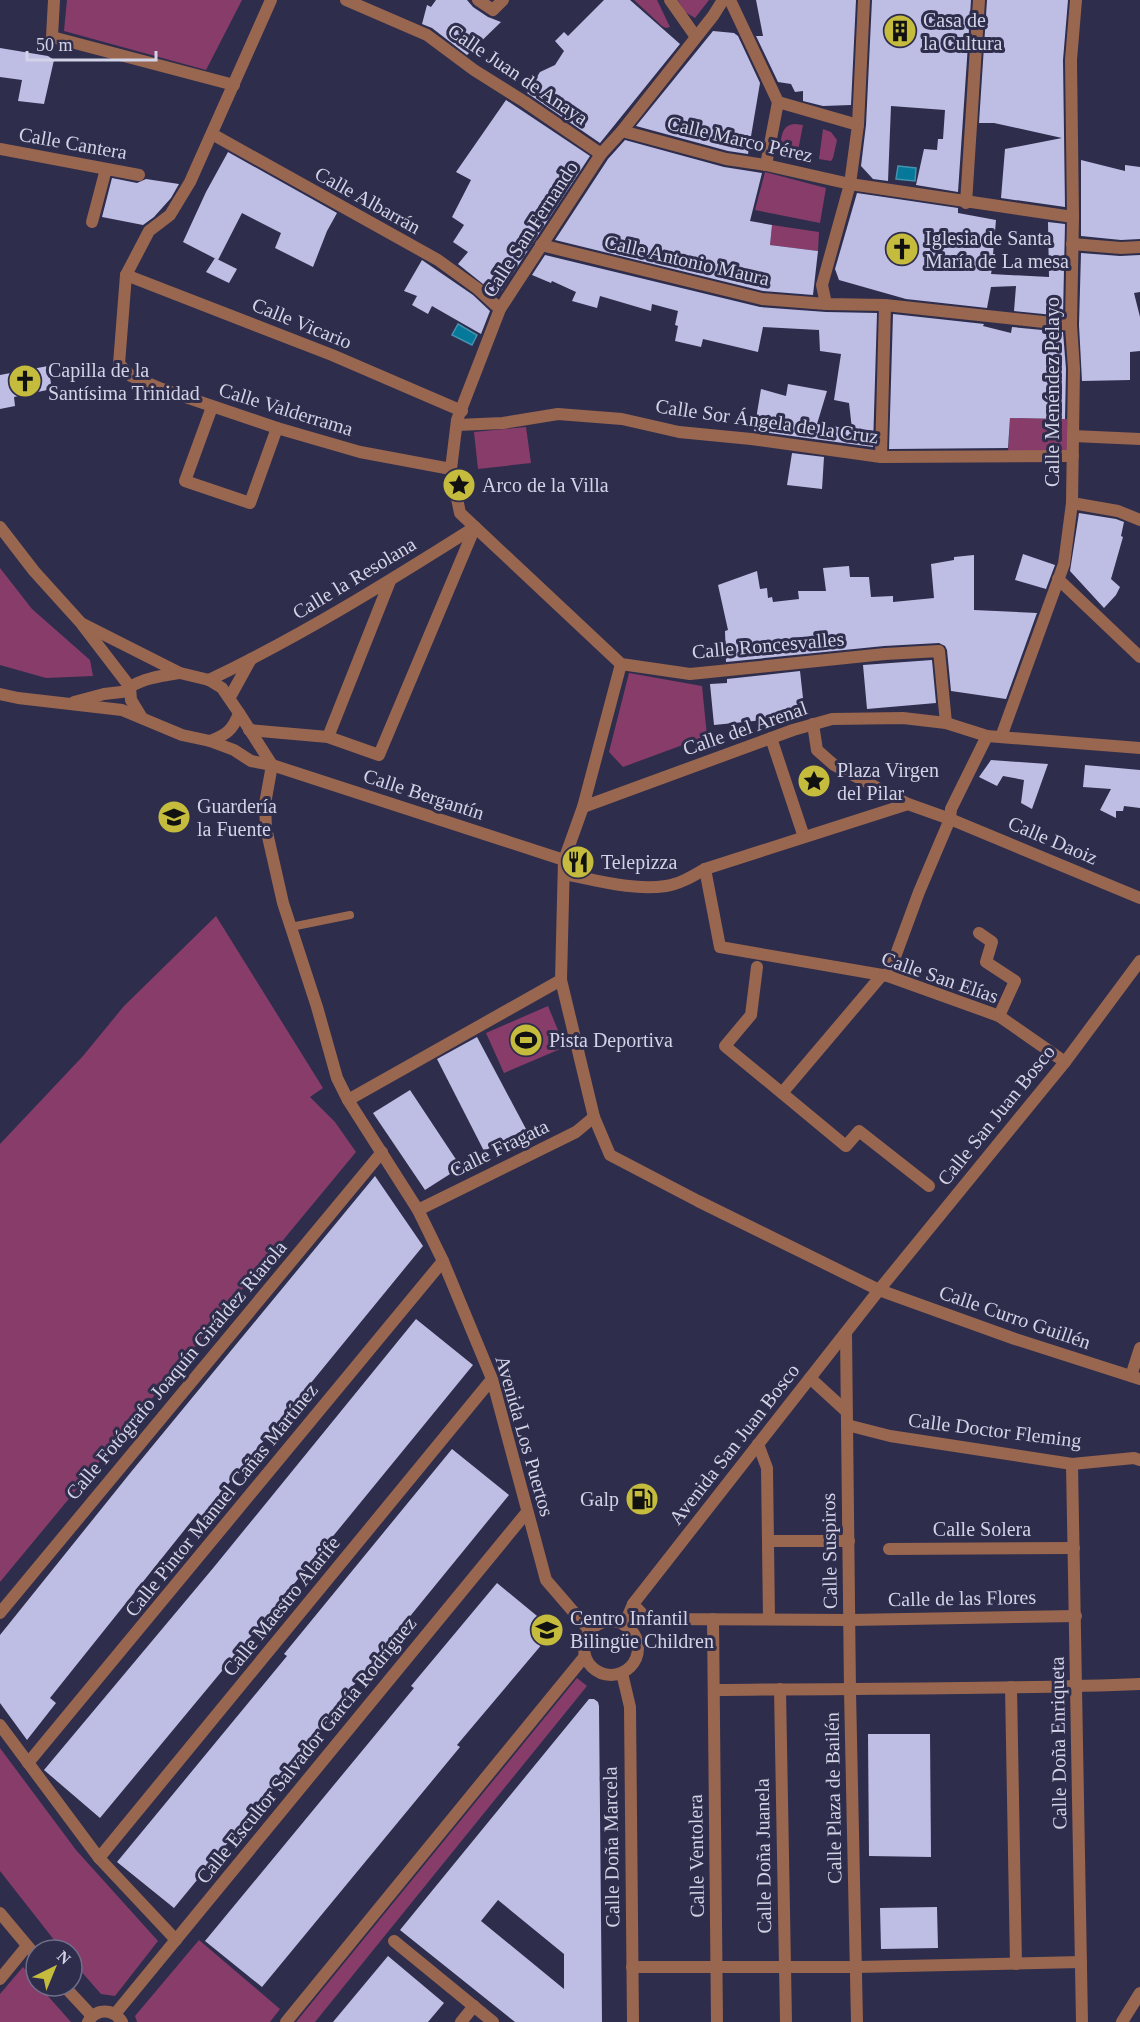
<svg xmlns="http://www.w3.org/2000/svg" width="1140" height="2022" viewBox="0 0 1140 2022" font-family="Georgia,serif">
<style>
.green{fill:#883c6a}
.water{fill:#067899;stroke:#4493b0;stroke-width:1.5}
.building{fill:#bebde4;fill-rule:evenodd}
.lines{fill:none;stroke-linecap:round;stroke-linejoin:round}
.service{stroke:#99664f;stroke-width:8}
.pedestrian{stroke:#99664f;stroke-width:12}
.minor{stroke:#99664f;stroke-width:12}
.tertiary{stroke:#99664f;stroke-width:12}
.labels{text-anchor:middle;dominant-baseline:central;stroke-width:6;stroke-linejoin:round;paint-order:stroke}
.poi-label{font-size:20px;fill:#d3d3e7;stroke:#2e2d4c;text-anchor:start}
.street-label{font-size:20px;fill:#d3d3e7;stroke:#2e2d4c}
</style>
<rect width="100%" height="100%" fill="#2e2d4c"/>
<!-- green -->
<g class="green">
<polygon points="67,0 242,0 206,70 64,31"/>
<polygon points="634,0 657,0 670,27 666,28 662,26"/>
<polygon points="678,0 709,0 695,18 685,12"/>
<path d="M795,124L803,125L797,156L785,153L780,146C782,135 782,125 795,124Z"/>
<polygon points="823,129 831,132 837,140 833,158 831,161 819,159"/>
<polygon points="765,172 826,188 820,223 755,210"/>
<polygon points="772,225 819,232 818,251 770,245"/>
<polygon points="1010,418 1067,419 1068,452 1008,452"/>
<polygon points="526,427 531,463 478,469 474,432"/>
<polygon points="0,568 32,609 90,660 93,676 46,678 0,665"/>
<polygon points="629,673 702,686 707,736 623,767 609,752"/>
<polygon points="216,916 323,1088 310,1097 335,1122 356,1152 0,1582 0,1144 83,1056 124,1006"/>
<polygon points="548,1006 565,1047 504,1073 486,1033"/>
<polygon points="577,1678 587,1686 315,2022 296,2022"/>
<polygon points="0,1748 76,1850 158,1941 115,1996 101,1994 72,1961 72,1950 62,1950 0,1871"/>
<polygon points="199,1940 280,2009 270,2022 137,2022 135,2016"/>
<polygon points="23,1967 36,1982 36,1986 39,1986 71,2022 0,2022 0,1994"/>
</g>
<!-- water -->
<g class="water">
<polygon points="898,166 916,168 915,181 896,179"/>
<polygon points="458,324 477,335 472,345 452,335"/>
</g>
<!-- building -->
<g class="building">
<polygon points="436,0 467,0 473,7 488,17 501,22 467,55 432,28 422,24 427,5 431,7"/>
<polygon points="604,0 630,0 680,44 600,143 527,93 540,72 555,65 564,51 555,41 564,32 568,36"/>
<polygon points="756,0 856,0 851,105 823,106 803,101 803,91 795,92 791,84 778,82 756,36 763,36"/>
<polygon points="872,0 971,0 958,192 916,185 924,149 937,150 938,139 943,139 945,110 891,106 888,181 873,179 861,166 866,125"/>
<polygon points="987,0 1068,0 1063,60 1065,207 1001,198 1005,149 1062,138 994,123 979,123"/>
<polygon points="713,31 734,33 738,36 760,83 748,154 728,151 636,126"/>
<polygon points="0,48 48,56 54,60 44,104 18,101 22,80 0,77"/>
<polygon points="506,100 590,156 498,296 458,264 468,252 453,242 464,225 452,217 471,180 456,172"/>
<polygon points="625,140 724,167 762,173 750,221 772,225 770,245 818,251 813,295 763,291 555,240 608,159"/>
<polygon points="228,152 337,213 327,231 313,267 275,248 281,233 242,213 218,260 183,242 206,192"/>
<polygon points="1081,160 1125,171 1125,165 1140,167 1140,239 1121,240 1081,236"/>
<polygon points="112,178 137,183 146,179 179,184 171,198 154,217 143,225 102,217"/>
<polygon points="857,193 958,208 958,213 996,220 993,254 995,254 991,274 1049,277 1048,222 1065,224 1063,316 1014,311 1016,286 991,287 987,308 906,299 839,280 835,269"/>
<polygon points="1081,253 1120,256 1140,255 1140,292 1134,293 1140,317 1140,351 1130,352 1130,380 1082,381 1079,325"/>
<polygon points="545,255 760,307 826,312 877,313 873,447 754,431 761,389 786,396 788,384 827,391 817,424 852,429 849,403 834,400 841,354 820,351 819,330 763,327 758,352 703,339 701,347 675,341 678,326 675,325 678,311 652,304 651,311 600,296 597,308 572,301 576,292 552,281 551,283 532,275"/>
<polygon points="215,258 237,269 229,283 206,272"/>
<polygon points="422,260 473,295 490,311 481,334 432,306 428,314 412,305 417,296 404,291"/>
<polygon points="893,314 984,324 983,326 1011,333 1012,327 1063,332 1066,369 1065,419 1010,418 1008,448 889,449"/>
<polygon points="48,366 52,389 14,397 15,406 0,409 0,375"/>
<polygon points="792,453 824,457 822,489 787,485"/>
<polygon points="1079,513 1116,519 1124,522 1121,536 1123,537 1111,579 1120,587 1116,595 1104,608 1070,571"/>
<polygon points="1023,554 1055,565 1046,589 1015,580"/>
<polygon points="974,555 974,610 1037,613 1006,699 951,691 947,650 945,646 939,643 884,646 726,662 725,631 728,630 718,585 757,571 760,589 767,588 768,598 772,597 773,602 799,599 798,591 826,591 823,568 849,566 850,577 869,577 871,597 893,596 893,602 934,598 931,564 954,560 954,557"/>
<polygon points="932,660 936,703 867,709 863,665"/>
<polygon points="800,671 805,716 714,725 710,684 727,683 727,679"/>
<polygon points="991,760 1048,764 1032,809 1021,803 1024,780 1003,776 997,786 979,777"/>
<polygon points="1085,765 1140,770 1140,808 1124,806 1123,811 1116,811 1116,818 1100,810 1111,789 1083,787"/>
<polygon points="477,1037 526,1129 484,1151 437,1059"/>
<polygon points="410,1090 461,1167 425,1190 373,1113"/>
<polygon points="375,1176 423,1246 202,1516 198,1513 50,1698 56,1703 27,1740 0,1703 0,1635 131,1472"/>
<polygon points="416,1319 473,1365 280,1601 100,1818 44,1770 214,1567"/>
<polygon points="452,1449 509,1495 336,1707 338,1709 174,1908 117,1862 287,1656 284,1654"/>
<polygon points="497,1583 554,1630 457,1745 460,1747 262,1987 205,1941 414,1688 411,1686"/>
<path d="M589,1699H594L598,1702L599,1706L602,2022H515L400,1930ZM498,1900L564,1954V1989L481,1921Z"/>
<polygon points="868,1734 930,1734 931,1857 869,1856"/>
<polygon points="937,1907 938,1948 881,1949 880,1908"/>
<polygon points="388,1956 444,2003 428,2022 333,2022"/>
</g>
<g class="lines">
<!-- service -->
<polyline class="service" points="291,927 350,915"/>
<!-- pedestrian -->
<g class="pedestrian">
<polyline points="478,0 493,10 503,0"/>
<polyline points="858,125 864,0"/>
<polyline points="0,149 139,175"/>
<polyline points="92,222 106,169"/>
<polyline points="1072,244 1121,248 1140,247"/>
<polyline points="826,304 822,285 850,184"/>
<polyline points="212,407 185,481 250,503 277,428"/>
<polyline points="757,967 751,1015 725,1046 846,1146 859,1131 929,1186"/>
<polyline points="782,1093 882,975"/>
<polyline points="286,2022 585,1656"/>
</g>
<!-- minor -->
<g class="minor">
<polyline points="54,0 52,37 234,85"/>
<polyline points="271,0 190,182 170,215 149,231 126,275 119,364 131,376 162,389 277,428 360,452 451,469"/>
<polyline points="346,0 427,35 474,70 525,102 601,154"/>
<polyline points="670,0 696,37"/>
<polyline points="723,0 713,16 622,131 601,154 500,309 457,420 451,469 460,513 621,664 690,674 885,654 939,651 946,723"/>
<polyline points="730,0 778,102 766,165"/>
<polyline points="778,102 858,125 850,184"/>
<polyline points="622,131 726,159 766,165 850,184 1073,217"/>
<polyline points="212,134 438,260 478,289 500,309"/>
<polyline points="966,203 979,0"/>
<polyline points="541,245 762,299 826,304 885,305 1071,325"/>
<polyline points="126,275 332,355 462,411"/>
<polyline points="457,425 503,423 558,414 622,419 679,432 751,439 881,457 1073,456"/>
<polyline points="1073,436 1140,439"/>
<polyline points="881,457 885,305"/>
<polyline points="1072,503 1118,511 1140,520"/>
<polyline points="1058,579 1140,657"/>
<path d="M209,680C301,636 388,582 475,527"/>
<polyline points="230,697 251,659"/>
<polyline points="239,713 272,765 265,804 266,828 283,903 317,1007 337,1078 348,1100 418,1210"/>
<polyline points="813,724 817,750 834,765 908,804 950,819 1140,898"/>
<polyline points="249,730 328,737 379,755 475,527"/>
<polyline points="328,737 390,581"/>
<polyline points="1001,737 1064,564 1072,503 1074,369 1071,325 1073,217 1071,60 1076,0"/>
<polyline points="771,738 804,837"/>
<polyline points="583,807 793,730 832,719 903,718 946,723 987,736 1140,748"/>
<polyline points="564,860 583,807 621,664"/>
<polyline points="705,869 720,947 888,976 999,1016 1065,1062"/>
<path d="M564,874C597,880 632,891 666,886C680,884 693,876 705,869L908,804"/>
<polyline points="979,933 992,942 986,962 1015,981 999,1016"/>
<polyline points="888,976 919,892 950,819 951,809 987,736"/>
<polyline points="348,1100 561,980"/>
<polyline points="846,1333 850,1691 857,2022"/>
<polyline points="1131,1376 1140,1348"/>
<polyline points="810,1378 846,1411"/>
<polyline points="847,1425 890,1436 1072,1464 1134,1458 1140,1460"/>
<polyline points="758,1444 767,1468 769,1619"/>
<polyline points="1072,1464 1082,2022"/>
<polyline points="768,1541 849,1541"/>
<polyline points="889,1549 1074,1548"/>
<polyline points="633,1604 647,1619 850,1620 1076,1616"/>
<polyline points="0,1613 382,1152"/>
<polyline points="713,1619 717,2022"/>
<polyline points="1011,1687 1016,1964"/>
<polyline points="780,1689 786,2022"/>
<path d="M714,1690C856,1688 998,1690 1140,1684"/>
<polyline points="0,1725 99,1858 176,1940"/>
<polyline points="28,1763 443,1261"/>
<polyline points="99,1858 492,1379"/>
<polyline points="0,1913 36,1956"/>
<polyline points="394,1941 493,2022"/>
<polyline points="632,1967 857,1967 1081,1962"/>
<polyline points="0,1979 27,1946"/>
<polyline points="64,1986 92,2016"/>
<polyline points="461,2022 474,2006"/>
</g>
<!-- tertiary -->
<g class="tertiary">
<polyline points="0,527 34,571 81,623 130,687 131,700 142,718"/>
<path d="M83,624L180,673L209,680L222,688L239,713C233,730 226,735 210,741"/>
<path d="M130,687C145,678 161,676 179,673"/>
<polyline points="0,694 18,698 122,710 182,735 210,741 234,750 251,761 272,765 564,860 561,980 594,1117 610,1155 698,1201 879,1290 1015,1339 1140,1379"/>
<polyline points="74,702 104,694 130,691"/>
<circle cx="611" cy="1648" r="27"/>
<polyline points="624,1625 633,1604 879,1290 1065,1062 1140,961"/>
<polyline points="590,1631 546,1580 492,1379 443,1261 418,1210 576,1132 594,1117"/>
<polyline points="622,1673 630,1707 633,2022"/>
<polyline points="115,2014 527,1512"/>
<path d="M88,2022C96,2008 113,2008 122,2022"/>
<polyline points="1122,2022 1140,1993"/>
</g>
</g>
<!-- icons -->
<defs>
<g id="building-disc" transform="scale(1.725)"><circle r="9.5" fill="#c5bc3d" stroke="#2e2d4c"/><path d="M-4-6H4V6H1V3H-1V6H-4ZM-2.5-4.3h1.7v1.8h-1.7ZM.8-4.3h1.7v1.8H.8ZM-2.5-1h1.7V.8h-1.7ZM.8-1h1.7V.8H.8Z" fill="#111"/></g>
<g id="church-disc" transform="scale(1.725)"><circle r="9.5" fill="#c5bc3d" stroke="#2e2d4c"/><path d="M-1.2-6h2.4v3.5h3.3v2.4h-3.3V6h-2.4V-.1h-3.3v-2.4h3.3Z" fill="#111"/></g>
<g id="sight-disc" transform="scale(1.725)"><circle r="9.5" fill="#c5bc3d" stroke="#2e2d4c"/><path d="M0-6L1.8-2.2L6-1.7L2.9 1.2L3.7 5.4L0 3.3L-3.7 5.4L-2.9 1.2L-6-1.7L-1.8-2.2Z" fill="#111"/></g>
<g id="school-disc" transform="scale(1.725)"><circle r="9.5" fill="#c5bc3d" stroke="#2e2d4c"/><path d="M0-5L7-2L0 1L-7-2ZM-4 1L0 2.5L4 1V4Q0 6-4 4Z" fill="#111"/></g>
<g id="restaurant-disc" transform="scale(1.725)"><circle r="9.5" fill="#c5bc3d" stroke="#2e2d4c"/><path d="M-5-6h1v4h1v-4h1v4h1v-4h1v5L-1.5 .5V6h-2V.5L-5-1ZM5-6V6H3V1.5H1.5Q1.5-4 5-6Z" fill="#111"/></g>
<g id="stadium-disc" transform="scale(1.725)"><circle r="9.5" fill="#c5bc3d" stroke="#2e2d4c"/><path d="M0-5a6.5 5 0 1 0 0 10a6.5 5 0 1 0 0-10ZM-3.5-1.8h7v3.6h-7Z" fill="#111"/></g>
<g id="fuel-disc" transform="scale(1.725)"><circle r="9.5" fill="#c5bc3d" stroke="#2e2d4c"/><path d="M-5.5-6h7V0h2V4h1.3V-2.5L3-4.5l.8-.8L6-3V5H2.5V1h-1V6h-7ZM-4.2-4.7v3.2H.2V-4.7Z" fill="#111"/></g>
</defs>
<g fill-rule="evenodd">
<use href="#building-disc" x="900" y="31"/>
<use href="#church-disc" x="902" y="249"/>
<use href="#church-disc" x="25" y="381"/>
<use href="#sight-disc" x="459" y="485"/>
<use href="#sight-disc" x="814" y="781"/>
<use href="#school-disc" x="174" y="817"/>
<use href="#restaurant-disc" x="578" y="862"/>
<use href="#stadium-disc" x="526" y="1040"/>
<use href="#fuel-disc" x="642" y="1499"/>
<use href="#school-disc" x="547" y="1630"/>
</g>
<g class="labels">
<!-- poi labels -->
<g class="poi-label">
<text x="923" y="20">Casa de<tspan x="923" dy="23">la Cultura</tspan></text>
<text x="925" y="238">Iglesia de Santa<tspan x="925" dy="23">María de La mesa</tspan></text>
<text x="48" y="370">Capilla de la<tspan x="48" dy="23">Santísima Trinidad</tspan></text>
<text x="482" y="485">Arco de la Villa</text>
<text x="837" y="770">Plaza Virgen<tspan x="837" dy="23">del Pilar</tspan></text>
<text x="197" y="806">Guardería<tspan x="197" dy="23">la Fuente</tspan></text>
<text x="601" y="862">Telepizza</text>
<text x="549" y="1040">Pista Deportiva</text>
<text x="619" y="1499" text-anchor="end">Galp</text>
<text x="570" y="1618">Centro Infantil<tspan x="570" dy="23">Bilingüe Children</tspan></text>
</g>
<!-- street labels -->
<g class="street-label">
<text transform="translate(518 74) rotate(34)">Calle Juan de Anaya</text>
<text transform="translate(740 139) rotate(13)">Calle Marco Pérez</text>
<text transform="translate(73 143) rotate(10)">Calle Cantera</text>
<text transform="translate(368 200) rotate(29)">Calle Albarrán</text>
<text transform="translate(530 229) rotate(-57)">Calle San Fernando</text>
<text transform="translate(687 260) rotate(13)">Calle Antonio Maura</text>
<text transform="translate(302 323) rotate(22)">Calle Vicario</text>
<text transform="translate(1052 392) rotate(-90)">Calle Menéndez Pelayo</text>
<text transform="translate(286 409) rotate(17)">Calle Valderrama</text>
<text transform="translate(767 421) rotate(8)">Calle Sor Ángela de la Cruz</text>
<text transform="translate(354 578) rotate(-31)">Calle la Resolana</text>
<text transform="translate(768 645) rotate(-5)">Calle Roncesvalles</text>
<text transform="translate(745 728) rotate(-19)">Calle del Arenal</text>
<text transform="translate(424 794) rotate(18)">Calle Bergantín</text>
<text transform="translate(1053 840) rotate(23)">Calle Daoiz</text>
<text transform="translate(940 977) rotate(19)">Calle San Elías</text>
<text transform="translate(996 1115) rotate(-51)">Calle San Juan Bosco</text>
<text transform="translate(499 1148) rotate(-26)">Calle Fragata</text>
<text transform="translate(1015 1317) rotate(19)">Calle Curro Guillén</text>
<text transform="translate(176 1370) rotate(-50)">Calle Fotógrafo Joaquín Giráldez Riarola</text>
<text transform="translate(995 1430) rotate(7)">Calle Doctor Fleming</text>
<text transform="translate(525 1436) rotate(74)">Avenida Los Puertos</text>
<text transform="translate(734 1444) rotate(-52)">Avenida San Juan Bosco</text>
<text transform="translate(221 1500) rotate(-51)">Calle Pintor Manuel Cañas Martínez</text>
<text x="982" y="1529">Calle Solera</text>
<text transform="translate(829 1551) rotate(-91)">Calle Suspiros</text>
<text transform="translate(962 1598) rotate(-1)">Calle de las Flores</text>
<text transform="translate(281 1606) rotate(-51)">Calle Maestro Alarife</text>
<text transform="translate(1058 1743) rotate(-91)">Calle Doña Enriqueta</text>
<text transform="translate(306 1750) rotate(-51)">Calle Escultor Salvador García Rodríguez</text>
<text transform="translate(833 1798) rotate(-91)">Calle Plaza de Bailén</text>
<text transform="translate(611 1847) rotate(-91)">Calle Doña Marcela</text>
<text transform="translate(696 1856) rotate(-91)">Calle Ventolera</text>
<text transform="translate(763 1856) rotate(-91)">Calle Doña Juanela</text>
</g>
</g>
<!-- north arrow -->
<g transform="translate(54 1968) rotate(43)"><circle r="28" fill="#2e2d4c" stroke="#706f8a" stroke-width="1.5"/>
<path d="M0-4.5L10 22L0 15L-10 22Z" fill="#c5bc3d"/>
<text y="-9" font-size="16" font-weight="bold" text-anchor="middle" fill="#d3d3e7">N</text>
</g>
<!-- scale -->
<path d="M27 51v9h129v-9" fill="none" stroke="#d3d3e7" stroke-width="3"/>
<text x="36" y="51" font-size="18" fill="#d3d3e7" stroke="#2e2d4c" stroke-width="4.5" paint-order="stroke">50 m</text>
</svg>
